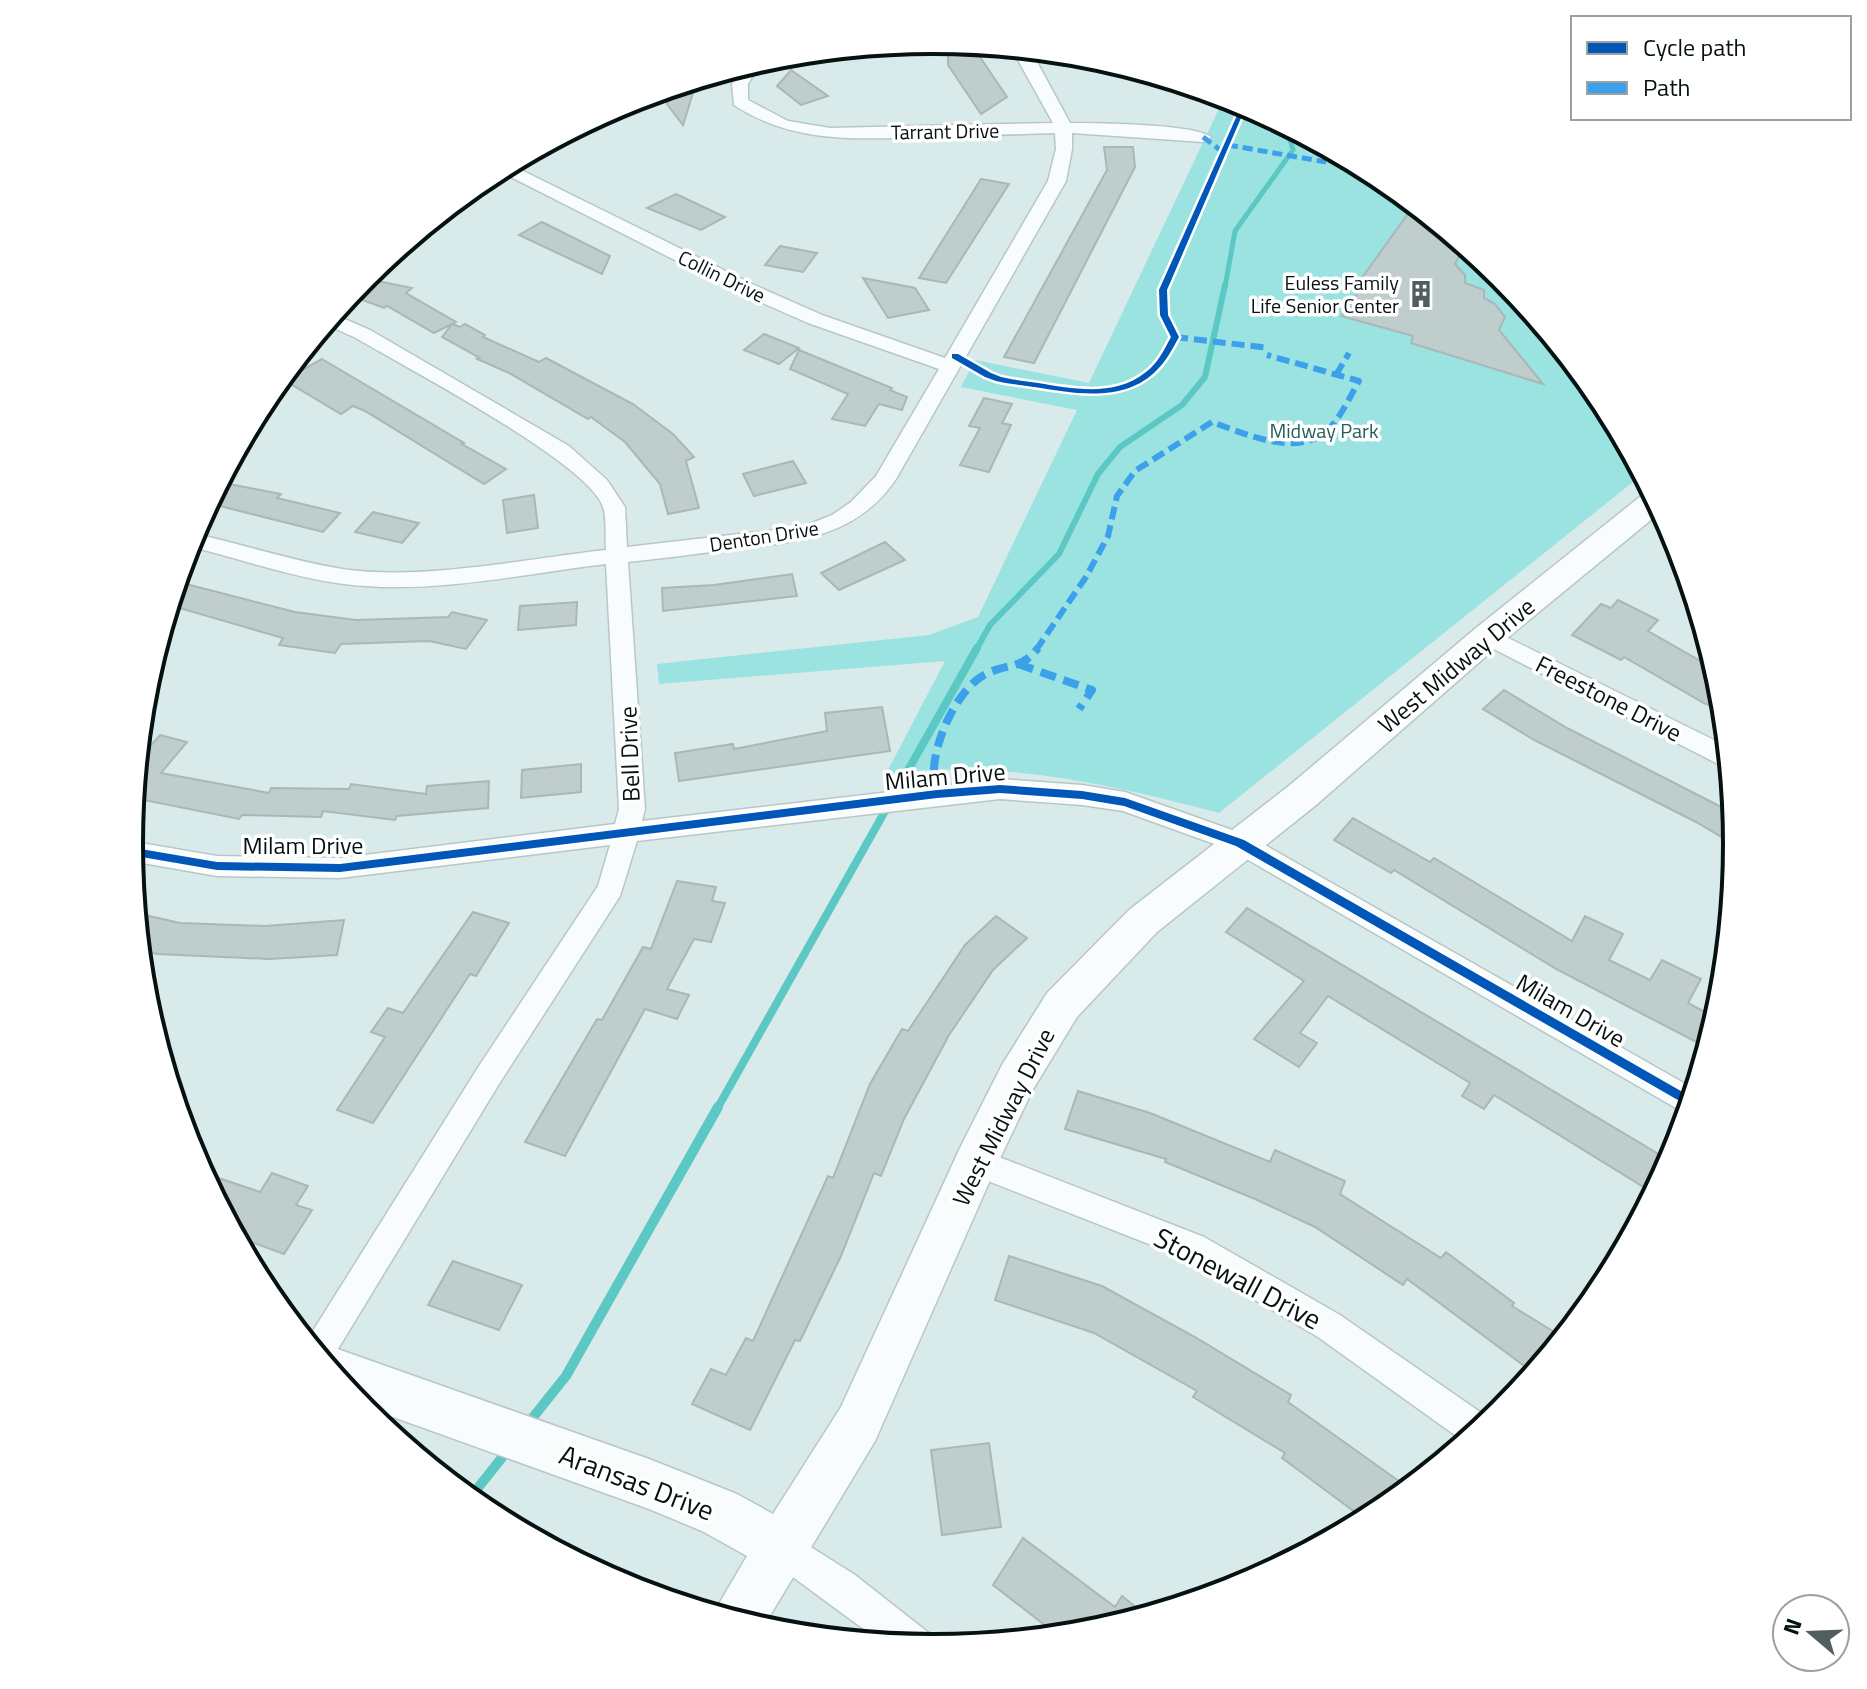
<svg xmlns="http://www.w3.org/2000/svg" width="1867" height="1689" viewBox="0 0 1867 1689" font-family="'Titillium Web',sans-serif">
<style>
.green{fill:#9ae3e1}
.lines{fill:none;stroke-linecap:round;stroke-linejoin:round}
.stream-far3{stroke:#5cc8c4;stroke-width:5}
.stream-far2{stroke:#5cc8c4;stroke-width:6}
.stream-far1{stroke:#5cc8c4;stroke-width:8}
.stream{stroke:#5cc8c4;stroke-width:10}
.building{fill:#c0cdcd;stroke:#aab7b7;stroke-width:2}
.street-casing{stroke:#b8c7c6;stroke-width:3}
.secondary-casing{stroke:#b8c7c6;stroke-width:3}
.street{fill:#f9fcfc;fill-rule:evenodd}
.secondary{fill:#f9fcfc;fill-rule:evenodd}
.quiet-far2{stroke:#3ca1ea;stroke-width:5;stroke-dasharray:10 5;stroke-linecap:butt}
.quiet-far1{stroke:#3ca1ea;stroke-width:6;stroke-dasharray:13 6;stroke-linecap:butt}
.quiet{stroke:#3ca1ea;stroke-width:8;stroke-dasharray:16 8;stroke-linecap:butt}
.cycleway-casing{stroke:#fff;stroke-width:5}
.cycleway{fill:#0057b8;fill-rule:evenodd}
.labels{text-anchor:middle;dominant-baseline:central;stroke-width:7;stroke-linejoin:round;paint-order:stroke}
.far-street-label{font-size:20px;fill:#061211;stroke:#fff}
.far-poi-label{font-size:20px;fill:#061211;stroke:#fff;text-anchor:end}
.far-park-label{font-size:20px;fill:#265e5b;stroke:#fff}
.street-label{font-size:24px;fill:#061211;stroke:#fff}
.near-street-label{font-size:28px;fill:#061211;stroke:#fff}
.rim{fill:none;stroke:#061211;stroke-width:4}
</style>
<rect width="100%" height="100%" fill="#d9eaea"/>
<!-- green -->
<path class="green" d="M1225,96L1242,101L1381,176L1503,276L1603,398L1643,474L1219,813C1111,784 999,759 886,774L945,661L659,684L657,664L929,635L978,617L1077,410L961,387L975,360L1089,383Z"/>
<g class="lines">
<!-- stream-far3 -->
<polyline class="stream-far3" points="1225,287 1235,231 1293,150 1286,125"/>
<!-- stream-far2 -->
<polyline class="stream-far2" points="976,650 990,625 1059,554 1098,474 1120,447 1182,405 1205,377 1225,285"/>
<!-- stream-far1 -->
<polyline class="stream-far1" points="717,1109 977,648"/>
<!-- stream -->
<g class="stream">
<polyline points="526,1426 566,1376 718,1107"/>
<polyline points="469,1499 508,1450"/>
</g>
</g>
<!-- building -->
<g class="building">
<polygon points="957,42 981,45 980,57 1007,97 981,114 948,65 948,47 957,47"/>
<polygon points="791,70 828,96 801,105 777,86"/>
<polygon points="697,80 683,125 667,104 673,87"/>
<polygon points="1104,147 1133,147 1135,167 1034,363 1004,357 1107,170"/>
<polygon points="981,179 1009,184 946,283 919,278"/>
<polygon points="676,194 725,217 701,230 647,208"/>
<polygon points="1415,204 1465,245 1455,264 1465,275 1465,283 1484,290 1484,298 1495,304 1505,317 1499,330 1543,384 1411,343 1413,336 1341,316 1360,290 1356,286"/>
<polygon points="542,222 610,256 602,274 519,235"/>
<polygon points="780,246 817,253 803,272 765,265"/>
<polygon points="363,278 412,288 406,293 456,322 452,324 460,327 465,324 485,335 483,337 539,362 546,358 633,404 673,434 694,457 686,461 699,508 668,514 660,484 625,442 591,417 588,419 509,373 477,359 480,358 442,337 452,324 434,333 387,306 384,308 349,295"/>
<polygon points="863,278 915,288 929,310 888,318"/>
<polygon points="764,334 799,348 779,364 744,350"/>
<polygon points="799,350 892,388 890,390 907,397 902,410 879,404 865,426 832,419 848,394 790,369"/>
<polygon points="322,359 464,443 462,444 506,469 484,484 365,411 353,406 341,414 284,380"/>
<polygon points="984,398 1012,404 1002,423 1011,425 989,472 960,465 980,428 969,426"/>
<polygon points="793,461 806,483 754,496 743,474"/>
<polygon points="219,482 281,494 277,498 340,513 323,532 208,503"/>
<polygon points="534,495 538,528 507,533 503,500"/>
<polygon points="373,512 419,523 402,543 355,532"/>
<polygon points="885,542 905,560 839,590 821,573"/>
<polygon points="792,574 797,596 663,611 662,588 714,585"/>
<polygon points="186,584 295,612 356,620 448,617 452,612 487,620 466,649 429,641 341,644 335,653 279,645 283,638 169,605"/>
<polygon points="1618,600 1658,620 1648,631 1718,671 1725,712 1704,703 1624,657 1621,660 1572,635 1601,604 1611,608"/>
<polygon points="577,602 576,625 518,630 520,606"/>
<polygon points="1504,690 1567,728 1735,814 1738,847 1696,822 1534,740 1483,709"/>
<polygon points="882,707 890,751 679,781 675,753 733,744 734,749 827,731 825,713"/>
<polygon points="160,735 187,742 161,773 269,793 271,788 349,789 351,784 426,794 427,786 489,781 488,808 397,816 395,820 323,811 321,817 242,815 239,819 139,799 133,806 137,761"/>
<polygon points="581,764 581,792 521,798 522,770"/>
<polygon points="1353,818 1430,862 1434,858 1572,941 1585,916 1623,934 1609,960 1650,980 1662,960 1701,979 1688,1003 1714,1017 1700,1044 1556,969 1394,870 1391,873 1334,840"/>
<polygon points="677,881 716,887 712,901 725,903 711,942 694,939 667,989 689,995 677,1019 645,1009 565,1156 525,1142 597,1019 602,1020 643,947 651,949"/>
<polygon points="1247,908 1672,1162 1655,1194 1494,1095 1484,1109 1462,1096 1470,1083 1328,996 1300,1033 1317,1043 1299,1067 1254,1039 1304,981 1226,932"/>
<polygon points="473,912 509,923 476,976 470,974 373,1123 337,1110 385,1037 371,1032 388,1008 403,1013"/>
<polygon points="136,913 180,923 265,926 344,920 337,955 269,959 157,954 139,950"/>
<polygon points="996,916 1027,938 993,970 949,1035 904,1119 881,1176 874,1173 841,1256 800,1341 795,1340 750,1430 692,1404 711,1369 726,1375 746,1338 753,1341 828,1176 833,1178 870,1084 902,1029 908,1031 965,945"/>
<polygon points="1078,1091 1150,1113 1270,1162 1275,1150 1345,1181 1340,1194 1441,1258 1446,1252 1514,1303 1512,1306 1564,1338 1535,1374 1407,1279 1403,1285 1315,1227 1255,1199 1165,1162 1166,1159 1065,1129"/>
<polygon points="201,1172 260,1192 272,1173 308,1186 296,1205 312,1210 284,1254 235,1236"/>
<polygon points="1009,1256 1102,1286 1195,1337 1291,1395 1288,1402 1410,1489 1367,1521 1282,1458 1285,1453 1193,1397 1197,1391 1094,1333 995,1300"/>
<polygon points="453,1261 522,1285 499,1330 428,1305"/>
<polygon points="989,1443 1001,1527 942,1535 931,1450"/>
<polygon points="1023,1538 1115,1607 1122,1596 1147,1616 1090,1634 1060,1637 993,1585"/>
</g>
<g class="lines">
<!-- street casing -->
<g class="street-casing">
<g id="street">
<path d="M1015,48L1030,49L1070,123C1095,123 1196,124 1211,137L1203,142L1072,133V149L1066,181L896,479C857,537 797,542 733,549C698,554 663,558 628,562L645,809L642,821L1000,779L1082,785L1125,792L1249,836L1696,1090L1688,1115L1231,850L1123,811L1082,805L1000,799L637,841L620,896L499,1084L327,1367L306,1342L479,1066L598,886L610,845L340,878L217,876L131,861L129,841L217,856L340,858L615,824L619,809L606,564C521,574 430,595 344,584C292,577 240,559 189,546L192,533C242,544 292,561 342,569C422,581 524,559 606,550C605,537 607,519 603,507C589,463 403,366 356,338L325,324L333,314L370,330L569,446L607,480L625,507L627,547L802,527L832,515L851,502L876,476L939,369L808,323L738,292L497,170L509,164L752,284L822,315L945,358L1048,181L1056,149L1055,133C1012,134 969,136 925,137C858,139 793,144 734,105L732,84L745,65L762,60L748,84V100L788,121L830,128L1053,123L1018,60Z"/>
<polygon points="1488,628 1728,747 1730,767 1720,765 1480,642 1476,636 1480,630"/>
<polygon points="976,1148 1204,1237 1340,1315 1493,1421 1466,1443 1318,1337 1182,1257 965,1172 961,1162 965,1152"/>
<polygon points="784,1530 855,1575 930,1634 935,1649 884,1644 771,1561 766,1548 771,1535"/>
</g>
</g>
<!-- secondary casing -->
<g class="secondary-casing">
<polygon id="secondary" points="1652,490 1663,510 1500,644 1316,805 1157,932 1077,1017 1032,1091 995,1169 875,1441 762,1629 713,1614 747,1556 702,1531 649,1509 357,1404 314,1352 329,1346 649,1459 737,1494 773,1514 841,1407 960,1148 1002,1065 1047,993 1129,910 1290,785 1476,628 1646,492"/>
</g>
<!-- street -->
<use href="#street" class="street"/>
<!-- secondary -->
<use href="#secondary" class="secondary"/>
<!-- quiet-far2 -->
<g class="quiet-far2">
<polyline points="1203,137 1224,153"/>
<polyline points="1228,145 1326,162"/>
</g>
<!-- quiet-far1 -->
<g class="quiet-far1">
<polyline points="1175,337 1269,348"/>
<polyline points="1336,375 1349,353"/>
<path d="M1036,650L1086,577L1108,536L1117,496L1135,471L1212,422C1243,433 1292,456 1323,434C1339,422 1349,398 1359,381L1267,355"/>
</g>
<!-- quiet -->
<g class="quiet">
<polyline points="1018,664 1092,690 1079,709"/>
<path d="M937,794C936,786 934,777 934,769C935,740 957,690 984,675C1006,663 1022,670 1038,648"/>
</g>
<!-- cycleway casing -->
<g class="cycleway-casing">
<g id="cycleway">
<path d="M1243,102L1247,104L1167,290L1168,315L1179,337C1172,350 1165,363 1154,373C1121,403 1073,393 1034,387C1021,385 1009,384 996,381L985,377L952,358V354H958L991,373L1001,377C1013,380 1025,381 1038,383C1074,389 1115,397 1146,372C1158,363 1164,350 1171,337L1160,315L1159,290Z"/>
<polygon points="1000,785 1082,791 1125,798 1244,840 1693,1098 1690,1107 1236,846 1124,806 1082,799 1000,793 937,798 340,872 217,870 130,855 129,847 217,862 340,864 937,790"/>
</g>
</g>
<!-- cycleway -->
<use href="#cycleway" class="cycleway"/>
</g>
<!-- icons -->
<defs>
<g id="building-bare" transform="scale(2.16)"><path d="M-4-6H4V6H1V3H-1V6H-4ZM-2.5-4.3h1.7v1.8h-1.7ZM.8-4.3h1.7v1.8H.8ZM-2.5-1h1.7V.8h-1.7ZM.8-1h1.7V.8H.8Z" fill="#505e5d" stroke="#fff" stroke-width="2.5" paint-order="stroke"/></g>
</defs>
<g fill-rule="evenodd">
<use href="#building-bare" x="1421" y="294"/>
</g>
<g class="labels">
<!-- far-street labels -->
<g class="far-street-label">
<text transform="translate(945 131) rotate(-1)">Tarrant Drive</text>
<text transform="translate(722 276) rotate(26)">Collin Drive</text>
<text transform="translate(764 536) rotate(-9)">Denton Drive</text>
</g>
<!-- far-poi labels -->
<g class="far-poi-label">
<text x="1399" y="282">Euless Family<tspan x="1399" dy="23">Life Senior Center</tspan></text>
</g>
<!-- far-park labels -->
<g class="far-park-label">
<text x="1324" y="430">Midway Park</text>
</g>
<!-- street labels -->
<g class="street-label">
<text transform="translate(1456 665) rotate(-40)">West Midway Drive</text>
<text transform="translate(1609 698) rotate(27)">Freestone Drive</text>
<text transform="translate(629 754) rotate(-92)">Bell Drive</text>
<text transform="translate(945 776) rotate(-5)">Milam Drive</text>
<text x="303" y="845">Milam Drive</text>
<text transform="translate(1571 1010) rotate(30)">Milam Drive</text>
<text transform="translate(1003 1117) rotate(-63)">West Midway Drive</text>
</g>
<!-- near-street labels -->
<g class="near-street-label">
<text transform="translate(1238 1278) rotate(28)">Stonewall Drive</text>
<text transform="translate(637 1482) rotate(21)">Aransas Drive</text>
</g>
</g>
<!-- crop -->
<path d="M0 0H1867V1689H0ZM143 844a790 790 0 1 1 1580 0a790 790 0 1 1-1580 0Z" fill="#fff" fill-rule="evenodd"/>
<path class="rim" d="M143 844a790 790 0 1 1 1580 0a790 790 0 1 1-1580 0Z"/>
<!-- legend -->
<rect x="1571" y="16" width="280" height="104" fill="#ffffff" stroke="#9ba0a0" stroke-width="2"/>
<rect x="1587" y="42" width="40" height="12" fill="#0057b8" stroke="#9ba0a0" stroke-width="2"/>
<text x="1643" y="56" font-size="24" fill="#061211">Cycle path</text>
<rect x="1587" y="82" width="40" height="12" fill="#3ca1ea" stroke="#9ba0a0" stroke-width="2"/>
<text x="1643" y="96" font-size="24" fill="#061211">Path</text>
<!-- north arrow -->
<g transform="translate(1811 1633) rotate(289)"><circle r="38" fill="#ffffff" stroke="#9ba0a0" stroke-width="2"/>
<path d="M0-6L14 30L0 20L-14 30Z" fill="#505e5d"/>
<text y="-12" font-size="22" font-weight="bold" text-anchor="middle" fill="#061211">N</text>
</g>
</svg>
